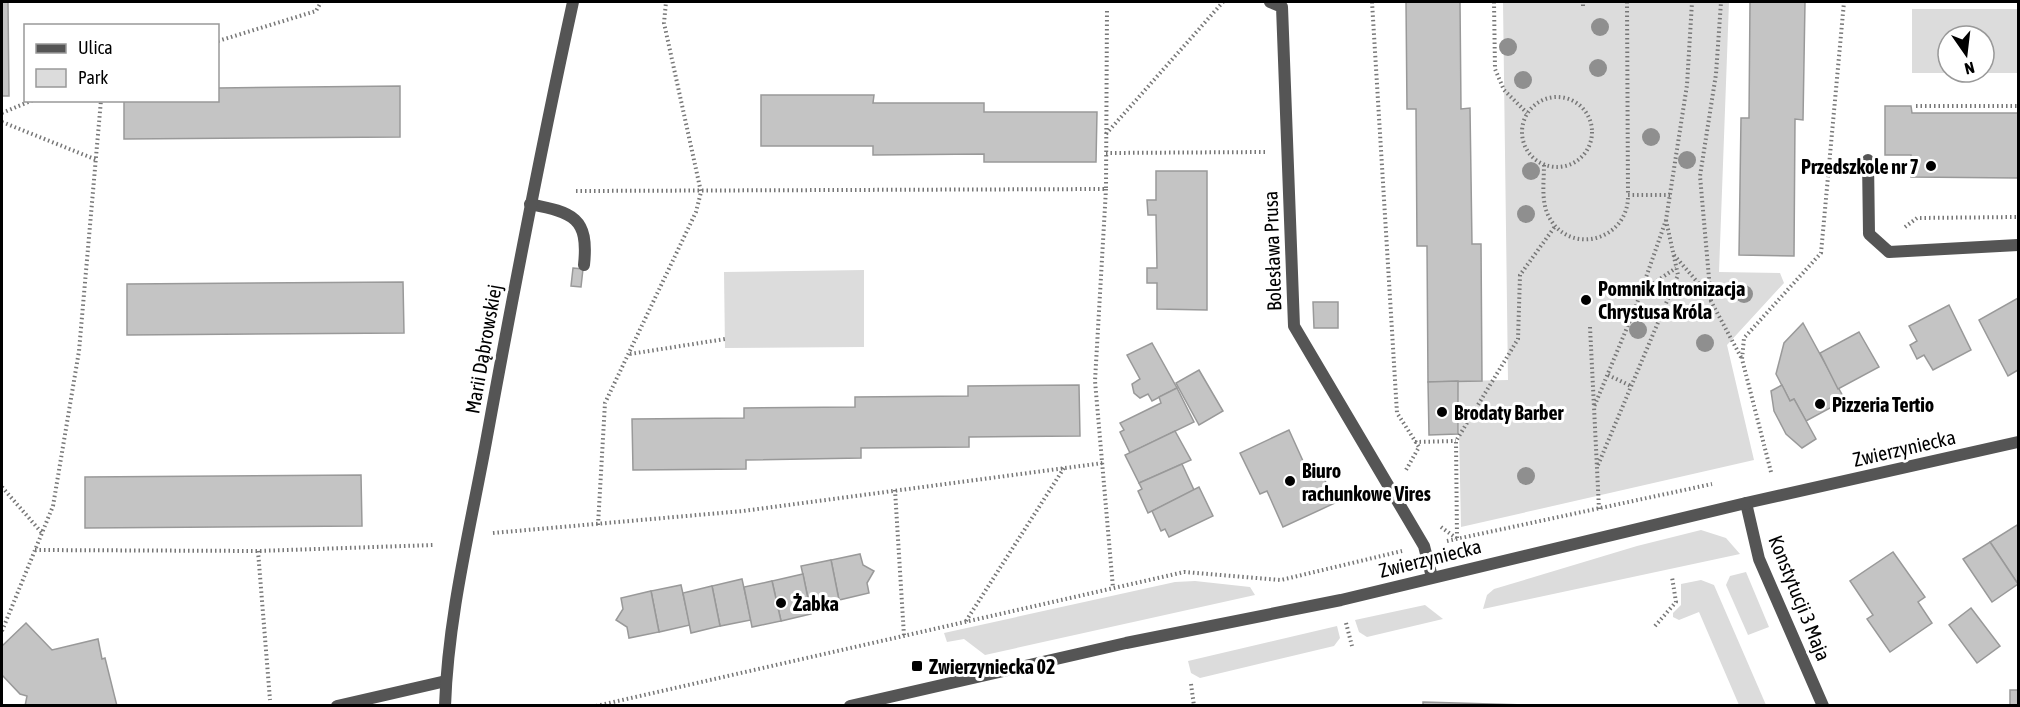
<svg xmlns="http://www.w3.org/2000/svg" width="2020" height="707" viewBox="0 0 2020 707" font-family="'Asap Condensed',sans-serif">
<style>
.green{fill:#dcdcdc;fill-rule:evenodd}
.building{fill:#c4c4c4;stroke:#999;stroke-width:1.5}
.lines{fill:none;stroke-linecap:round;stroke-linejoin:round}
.path{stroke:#777;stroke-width:4;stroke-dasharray:1.5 3;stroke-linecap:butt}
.service{stroke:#555;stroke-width:12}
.minor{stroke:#555;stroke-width:12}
.tree{fill:#8f8f8f}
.poi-dot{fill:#000;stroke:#fff;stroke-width:2}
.labels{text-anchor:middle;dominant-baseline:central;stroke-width:6;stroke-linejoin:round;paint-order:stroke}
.poi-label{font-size:20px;font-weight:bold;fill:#000;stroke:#fff;text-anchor:start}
.street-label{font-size:20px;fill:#000;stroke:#fff}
</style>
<rect width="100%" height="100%" fill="#fff"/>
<!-- green -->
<g class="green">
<polygon points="1503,2 1729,2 1719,272 1780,273 1784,283 1727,345 1754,460 1461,527 1458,381 1508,380"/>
<path d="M1912,9H2018V73H1912ZM1948,36H1984V72H1948Z"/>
<polygon points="864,270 864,347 725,348 724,272"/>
<polygon points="1701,530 1726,538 1740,554 1483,609 1487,595 1494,589 1637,546"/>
<polygon points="1746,572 1769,627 1748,635 1726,585 1730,576"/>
<polygon points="1701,580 1714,585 1766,705 1739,705 1699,612 1679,620 1673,617 1673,613 1681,605 1681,584"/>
<polygon points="1195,581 1250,587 1255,595 985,655 964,639 947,642 944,633 1175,582"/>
<polygon points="1425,605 1443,619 1367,637 1359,632 1355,620"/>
<polygon points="1337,626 1340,638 1334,646 1200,678 1191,673 1188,661"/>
</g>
<!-- building -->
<g class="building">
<polygon points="2,2 8,2 9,96 2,96"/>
<polygon points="1406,2 1460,2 1461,109 1470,108 1472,244 1481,244 1482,381 1428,382 1427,246 1417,246 1416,109 1407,109"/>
<polygon points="1750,2 1805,2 1803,120 1795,119 1794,256 1739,255 1741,118 1749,118"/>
<polygon points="400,86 400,137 124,139 124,100 218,100 218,88"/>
<polygon points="761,95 874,95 873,103 984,103 984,112 1097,112 1096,162 984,162 984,154 873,155 873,146 761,146"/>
<polygon points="1885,106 1911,106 1912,113 2018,113 2018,178 1911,177 1911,155 1885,155"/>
<polygon points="1156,171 1207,171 1207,310 1157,309 1157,283 1147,283 1147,268 1157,268 1156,215 1148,215 1147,200 1156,200"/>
<polygon points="573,268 583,269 581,287 571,286"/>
<polygon points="403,282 404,333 127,335 127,284"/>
<polygon points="2018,298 2018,370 2008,376 1979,320"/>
<polygon points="1313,302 1338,302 1338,328 1314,328"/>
<polygon points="1949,305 1971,350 1933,370 1924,355 1917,359 1910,345 1917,341 1909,326"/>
<polygon points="1803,323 1845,400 1806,421 1794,399 1790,401 1776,374 1784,343"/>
<polygon points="1859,332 1879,367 1838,389 1820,353"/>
<polygon points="1152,343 1177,388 1152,401 1148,394 1140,398 1134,393 1132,384 1140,379 1127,355"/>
<polygon points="1199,370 1223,411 1199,425 1176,383"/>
<polygon points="1458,381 1458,434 1429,435 1428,382"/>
<polygon points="1079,385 1080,436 969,437 969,447 861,448 861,458 746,460 746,469 633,470 632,419 744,418 744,408 855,407 855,397 968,396 968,386"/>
<polygon points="1782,385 1790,401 1794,399 1816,439 1802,448 1786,434 1774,411 1771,391"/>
<polygon points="1177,388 1194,422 1130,453 1120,432 1124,430 1120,423 1161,403 1159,397"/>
<polygon points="1289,430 1308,472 1319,467 1335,503 1283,527 1267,491 1260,494 1240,453"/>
<polygon points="1175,431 1191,460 1139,483 1125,455"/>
<polygon points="1182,464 1194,490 1148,513 1138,491 1142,489 1139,483"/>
<polygon points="361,475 362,526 85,528 85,477"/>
<polygon points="1199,487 1213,516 1169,537 1165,529 1161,531 1152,511"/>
<polygon points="2017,525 2018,527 2018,584 1990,542"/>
<polygon points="1990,542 2018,584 1992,602 1963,559"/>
<polygon points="1893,552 1925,597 1918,602 1932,623 1890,652 1867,619 1873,615 1850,581"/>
<polygon points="860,554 863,565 874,571 867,583 869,593 839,600 831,560"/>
<polygon points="831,560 839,600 810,607 801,566"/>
<polygon points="803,574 811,614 781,621 772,581"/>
<polygon points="742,579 751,620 720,626 712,586"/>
<polygon points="772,581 781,621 752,627 744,587"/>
<polygon points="681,585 690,625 659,632 651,591"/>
<polygon points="712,586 720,626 691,633 683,593"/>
<polygon points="651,591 659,632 629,638 627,627 616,620 623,609 621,598"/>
<polygon points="1971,608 2000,646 1977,663 1949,625"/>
<polygon points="26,623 52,650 98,639 102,659 105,658 117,706 25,706 27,696 20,694 2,675 2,646"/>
<rect x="2010" y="690" width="8" height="16"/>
<polygon points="1423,702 1559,706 1423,706"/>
</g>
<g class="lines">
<!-- path -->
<g class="path">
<polyline points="1372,2 1397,413 1419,447 1406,470"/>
<polyline points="1494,2 1495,69 1504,90 1527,113"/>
<polyline points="1627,2 1628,195"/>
<polyline points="1583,6 1583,2"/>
<polyline points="218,41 316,11 321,2"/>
<circle cx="1557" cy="132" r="35"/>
<polyline points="1916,106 2018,106"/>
<polyline points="2,113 33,100"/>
<polyline points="2,122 97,160"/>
<polyline points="1106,134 1223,2"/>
<polyline points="1106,153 1266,152"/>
<path d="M1544,165C1544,181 1541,200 1548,215C1568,257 1629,241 1628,195H1670"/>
<polyline points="1106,189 1095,381 1113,588"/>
<polyline points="576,191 1106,189 1107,9"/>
<polyline points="1905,227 1917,218 2018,217"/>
<polyline points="1674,255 1706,292 1742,359"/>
<polyline points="1642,291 1676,268"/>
<polyline points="1711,301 1700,176 1716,74 1721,2"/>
<polyline points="1590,327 1594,407"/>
<polyline points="630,354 725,339"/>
<polyline points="1608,375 1631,386"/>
<polyline points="1415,442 1456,441"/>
<polyline points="1598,465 1678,275 1666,220"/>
<polyline points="1771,472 1742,359 1744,338 1821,253 1844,2"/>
<polyline points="2,487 42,533"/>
<polyline points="895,490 904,636"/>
<polyline points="1599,509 1594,407 1636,306 1666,220 1687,85 1692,2"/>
<polyline points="598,525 605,403 696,212 701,192 664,23 666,2"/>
<polyline points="1441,527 1456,538"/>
<polyline points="493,533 743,511 1103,463"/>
<polyline points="1457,538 1456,441 1518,339 1520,275 1556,225"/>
<polyline points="1447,541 1712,484"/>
<polyline points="35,550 258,551 433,545"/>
<polyline points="258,551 270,700"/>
<polyline points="966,621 1064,468"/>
<polyline points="1346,623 1352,646"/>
<polyline points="1655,626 1676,602 1672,577"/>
<polyline points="2,631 53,506 79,351 101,100"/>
<polyline points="1191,684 1194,706"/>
<polyline points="596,706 1184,572 1281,580 1402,551"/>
</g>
<!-- service -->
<g class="service">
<polyline points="1868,160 1869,234 1889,252 2018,245"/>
<path d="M530,204C573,213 589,217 584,265"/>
<polyline points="337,706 446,681"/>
</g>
<!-- minor -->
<g class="minor">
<polyline points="1270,2 1282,7 1294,326 1424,546 1432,577"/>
<polyline points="1746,503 1759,559 1823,706"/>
<path d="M445,706C448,617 470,529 486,442C513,294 541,148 573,2"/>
<polyline points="850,706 1126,643 1341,600 1746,503 2018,442"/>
</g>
</g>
<!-- trees -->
<g class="tree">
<circle cx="1600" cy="27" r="9"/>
<circle cx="1508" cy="47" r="9"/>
<circle cx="1598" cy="68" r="9"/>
<circle cx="1523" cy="80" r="9"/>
<circle cx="1651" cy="137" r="9"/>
<circle cx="1687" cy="160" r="9"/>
<circle cx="1531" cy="171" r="9"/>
<circle cx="1526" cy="214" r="9"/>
<circle cx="1744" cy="294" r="9"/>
<circle cx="1638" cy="330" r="9"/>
<circle cx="1705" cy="343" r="9"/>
<circle cx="1526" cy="476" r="9"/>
</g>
<!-- markers -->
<g class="poi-dot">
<circle cx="1931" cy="166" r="6"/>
<circle cx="1586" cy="300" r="6"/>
<circle cx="1820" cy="404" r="6"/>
<circle cx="1442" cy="412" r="6"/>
<circle cx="1290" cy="481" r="6"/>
<circle cx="781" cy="603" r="6"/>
<rect x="911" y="660" width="12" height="12" rx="3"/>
</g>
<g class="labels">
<!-- poi labels -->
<g class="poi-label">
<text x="1919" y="166" text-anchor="end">Przedszkole nr 7</text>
<text x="1598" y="288">Pomnik Intronizacja<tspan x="1598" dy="23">Chrystusa Króla</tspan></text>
<text x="1832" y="404">Pizzeria Tertio</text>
<text x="1454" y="412">Brodaty Barber</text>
<text x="1302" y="470">Biuro<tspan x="1302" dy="23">rachunkowe Vires</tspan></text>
<text x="793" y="603">Żabka</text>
<text x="929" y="666">Zwierzyniecka 02</text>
</g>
<!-- street labels -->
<g class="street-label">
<text transform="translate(1272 251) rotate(-92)">Bolesława Prusa</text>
<text transform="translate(483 349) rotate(-80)">Marii Dąbrowskiej</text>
<text transform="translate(1904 448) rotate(-13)">Zwierzyniecka</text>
<text transform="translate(1430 558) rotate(-14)">Zwierzyniecka</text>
<text transform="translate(1800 598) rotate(68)">Konstytucji 3 Maja</text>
</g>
</g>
<!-- border -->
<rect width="2020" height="707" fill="none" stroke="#000000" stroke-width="6"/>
<!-- legend -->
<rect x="24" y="24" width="195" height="78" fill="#ffffff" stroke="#999999" stroke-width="1.5"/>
<rect x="36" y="44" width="30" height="9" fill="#555555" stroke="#999999" stroke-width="1.5"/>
<text x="78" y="54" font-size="18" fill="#000000">Ulica</text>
<rect x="36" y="69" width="30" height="18" fill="#dcdcdc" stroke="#999999" stroke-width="1.5"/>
<text x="78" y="84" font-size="18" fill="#000000">Park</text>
<!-- north arrow -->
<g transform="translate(1966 54) rotate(166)"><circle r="28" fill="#ffffff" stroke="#999999" stroke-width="1.5"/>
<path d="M0-4.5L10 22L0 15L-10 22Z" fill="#000000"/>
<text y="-9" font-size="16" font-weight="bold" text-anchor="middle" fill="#000000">N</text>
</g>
</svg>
